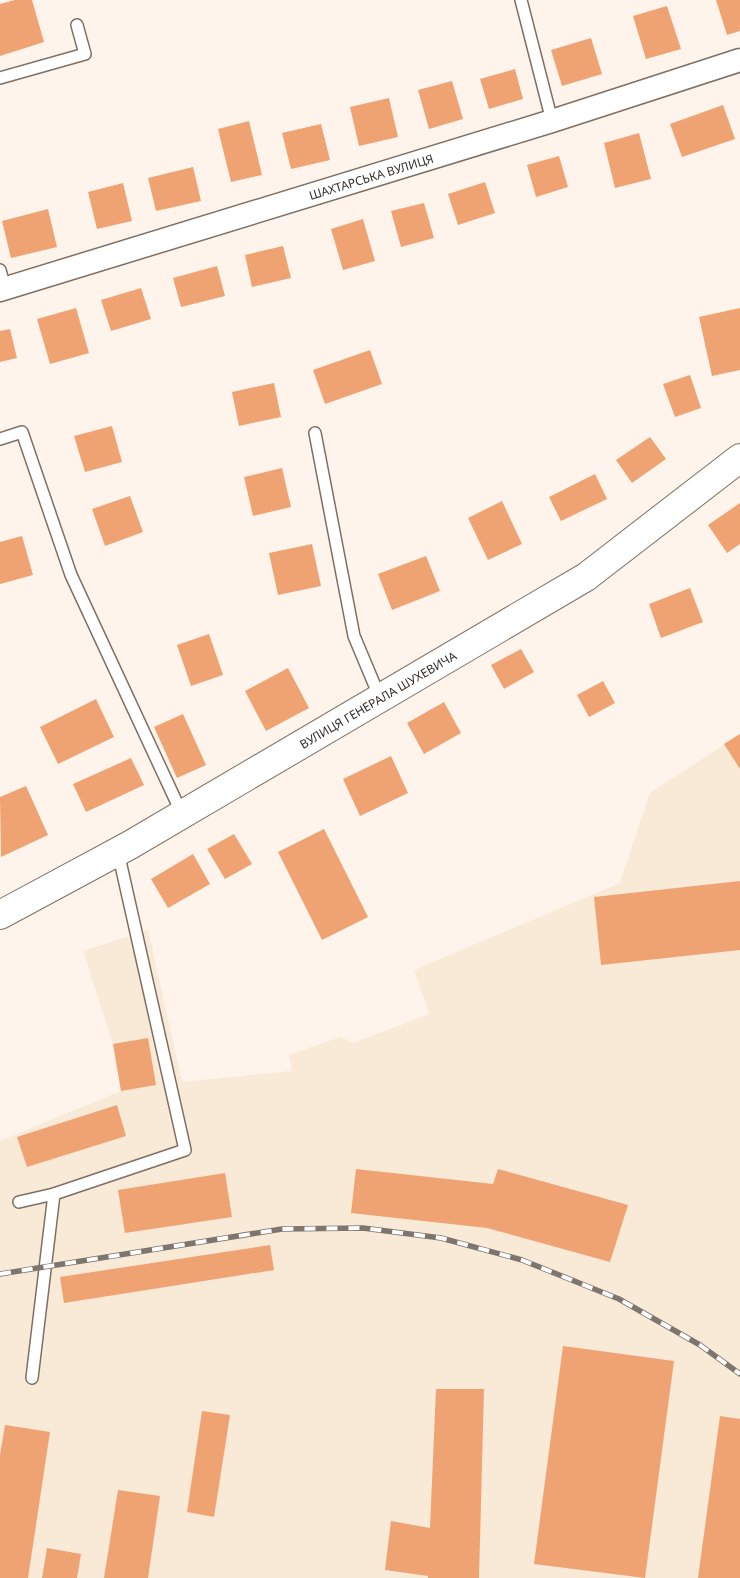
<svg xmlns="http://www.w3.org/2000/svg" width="740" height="1578" viewBox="0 0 740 1578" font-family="'Noto Sans',sans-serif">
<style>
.industrial{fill:#f9e9d7}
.building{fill:#efa373}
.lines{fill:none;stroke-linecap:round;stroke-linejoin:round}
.service-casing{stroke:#7f6f62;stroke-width:14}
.minor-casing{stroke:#7f6f62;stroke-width:25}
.tertiary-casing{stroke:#7f6f62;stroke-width:30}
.service{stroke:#fff;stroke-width:11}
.minor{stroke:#fff;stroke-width:22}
.tertiary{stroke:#fff;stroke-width:28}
.rail-casing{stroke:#7d756e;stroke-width:5.5}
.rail{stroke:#fff;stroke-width:4;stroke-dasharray:11;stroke-linecap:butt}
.labels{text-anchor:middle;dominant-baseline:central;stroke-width:4;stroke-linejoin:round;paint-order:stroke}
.street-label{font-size:12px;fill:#362f29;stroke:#fff}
</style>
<rect width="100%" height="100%" fill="#fff4eb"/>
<!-- industrial -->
<polygon class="industrial" points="740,734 740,1578 0,1578 0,1141 121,1091 113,1044 83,951 148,930 182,1082 292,1071 289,1055 340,1037 353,1043 429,1014 414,970 620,883 650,793"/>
<!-- building -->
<g class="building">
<polygon points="15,0 32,0 44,42 0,56 0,4"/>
<polygon points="716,0 740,0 740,31 727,35"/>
<polygon points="667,6 681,49 646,59 633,16"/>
<polygon points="591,38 602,74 562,86 551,50"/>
<polygon points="515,69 523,99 489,109 480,79"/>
<polygon points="452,81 463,119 429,129 418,90"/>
<polygon points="389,98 398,137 359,146 350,107"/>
<polygon points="723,105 735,139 682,157 670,124"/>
<polygon points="249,121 262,175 231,182 218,129"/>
<polygon points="321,124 330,160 291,169 282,133"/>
<polygon points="639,133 651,179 615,188 604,143"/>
<polygon points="559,156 568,187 536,197 527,165"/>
<polygon points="193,167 201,201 156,211 148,178"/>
<polygon points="485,182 495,213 458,225 448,194"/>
<polygon points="123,183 132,221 97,229 88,192"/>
<polygon points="424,203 434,238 401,247 391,211"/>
<polygon points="48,209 57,247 11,258 2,221"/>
<polygon points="363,219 375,261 343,270 331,229"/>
<polygon points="283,246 291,278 252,287 245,255"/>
<polygon points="217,266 225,296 181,307 173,278"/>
<polygon points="141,288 151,319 111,331 101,300"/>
<polygon points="76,308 89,353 50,364 37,319"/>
<polygon points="740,308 740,370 712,376 699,317"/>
<polygon points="10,329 17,358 0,362 0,331"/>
<polygon points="370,350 382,384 325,404 313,370"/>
<polygon points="690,375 701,408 675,417 663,384"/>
<polygon points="274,383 281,417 239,426 232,392"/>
<polygon points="112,426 122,462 85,472 74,436"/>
<polygon points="650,437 666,459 632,483 616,460"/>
<polygon points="282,468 291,507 253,516 244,477"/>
<polygon points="595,474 607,499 561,521 549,497"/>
<polygon points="130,496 143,532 105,546 92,509"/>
<polygon points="502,501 522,544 488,560 468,518"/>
<polygon points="740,503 740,544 727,553 708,525"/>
<polygon points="22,536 33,575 0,584 0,542"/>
<polygon points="312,544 321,586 278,595 269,553"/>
<polygon points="426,556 440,591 392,610 378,574"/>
<polygon points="690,588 703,622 661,638 649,604"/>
<polygon points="209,634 223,675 191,686 177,645"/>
<polygon points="521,649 534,672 504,689 491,665"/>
<polygon points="288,668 309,708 266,731 245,691"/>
<polygon points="603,681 615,703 589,717 577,695"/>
<polygon points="96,699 114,737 58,764 40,727"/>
<polygon points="444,702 461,733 424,754 407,723"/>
<polygon points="183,714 206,765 177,778 154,727"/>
<polygon points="740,734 740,769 724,744"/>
<polygon points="391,756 408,793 360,816 343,779"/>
<polygon points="131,758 144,785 86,812 73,784"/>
<polygon points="26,786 48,835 1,857 0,797"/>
<polygon points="324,829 368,917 322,940 278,852"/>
<polygon points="234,834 252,864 225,879 207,849"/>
<polygon points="193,854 210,884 168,908 151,879"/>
<polygon points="740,881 740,950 601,965 594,897"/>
<polygon points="148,1038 156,1085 121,1091 113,1044"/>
<polygon points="117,1105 126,1136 27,1167 17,1137"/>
<polygon points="356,1169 493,1184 498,1169 628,1205 610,1262 487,1228 351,1213"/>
<polygon points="225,1173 232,1217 125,1233 118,1190"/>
<polygon points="270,1245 274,1270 64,1303 60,1277"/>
<polygon points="563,1346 674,1361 645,1578 534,1564"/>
<polygon points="436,1389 484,1389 479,1578 428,1578 428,1576 385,1570 391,1521 430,1528"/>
<polygon points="202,1411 230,1415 214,1517 187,1512"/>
<polygon points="720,1416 740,1419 740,1578 698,1578"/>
<polygon points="5,1425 50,1432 28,1578 0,1578 0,1455"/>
<polygon points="118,1490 160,1496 148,1578 104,1578"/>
<polygon points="47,1548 81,1554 77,1578 42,1578"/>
</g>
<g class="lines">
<!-- service casing -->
<g class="service-casing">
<g id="service">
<polyline points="521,0 552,121"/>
<polyline points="0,78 85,54 77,25"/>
<polyline points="0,270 5,288"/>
<polyline points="315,433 354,636 380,698"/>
<polyline points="0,439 22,432 71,575 182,814"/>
<polyline points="19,1202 54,1194"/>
<polyline points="32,1378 54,1194 185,1150 118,852"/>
</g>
</g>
<!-- minor casing -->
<g class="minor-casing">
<g id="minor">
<path id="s1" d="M0,290L552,121L740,60"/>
</g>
</g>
<!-- tertiary casing -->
<g class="tertiary-casing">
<g id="tertiary">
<path id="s2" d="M0,915L130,845L586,577L740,458"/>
</g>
</g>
<!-- service -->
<use href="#service" class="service"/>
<!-- minor -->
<use href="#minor" class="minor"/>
<!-- tertiary -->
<use href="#tertiary" class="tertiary"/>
<!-- rail casing -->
<g class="rail-casing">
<polyline id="rail" points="0,1274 282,1229 363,1228 441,1238 522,1260 619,1299 700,1345 740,1374"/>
</g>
<!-- rail -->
<use href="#rail" class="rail"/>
</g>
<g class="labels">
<!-- street labels -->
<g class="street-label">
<text stroke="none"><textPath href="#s1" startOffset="388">ШАХТАРСЬКА ВУЛИЦЯ</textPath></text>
<text stroke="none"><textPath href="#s2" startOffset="435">ВУЛИЦЯ ГЕНЕРАЛА ШУХЕВИЧА</textPath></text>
</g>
</g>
</svg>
